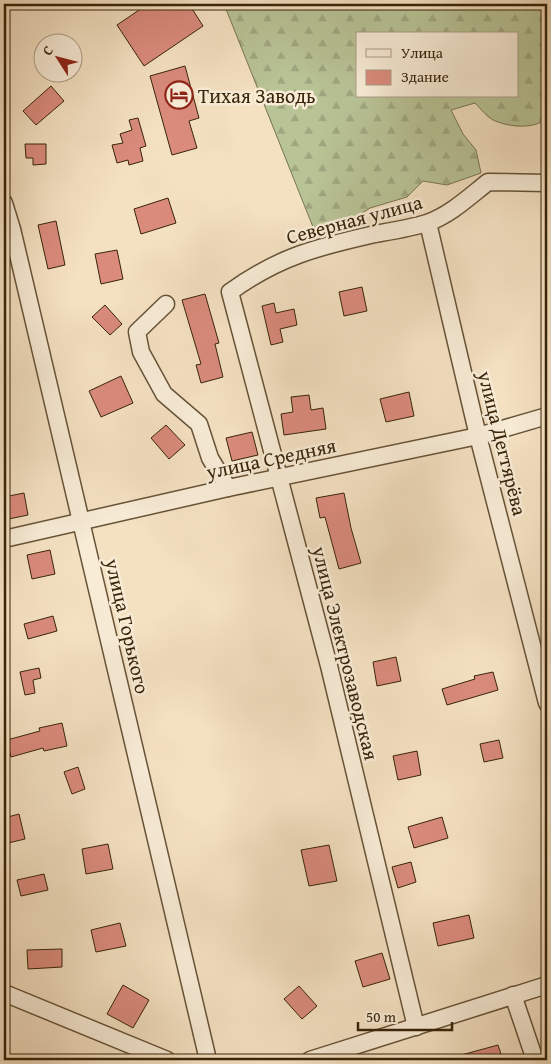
<svg xmlns="http://www.w3.org/2000/svg" width="551" height="1064" viewBox="0 0 551 1064" font-family="'Gentium Book Plus',serif">
<style>
.forest{fill:url(#forest-firs);stroke:#787450;fill-rule:evenodd}
.building{fill:#da8b7c;stroke:#382409}
.lines{fill:none;stroke-linecap:round;stroke-linejoin:round}
.minor-casing{stroke:#675337;stroke-width:19}
.minor{stroke:#f8ecd7;stroke-width:16}
.labels{text-anchor:middle;dominant-baseline:central;stroke-width:5;stroke-linejoin:round;paint-order:stroke}
.poi-label{font-size:20px;fill:#382409;stroke:#f8ecd7;text-anchor:start}
.street-label{font-size:20px;fill:#382409;stroke:#f8ecd7}
</style>
<defs>
<pattern id="forest-firs" width="22" height="20" patternUnits="userSpaceOnUse" patternTransform="scale(1.25)"><rect width="22" height="20" fill="#b8c396"/><path d="M5 1l3.5 6h-7zM16 11l3.5 6h-7z" fill="#9fa780"/></pattern>
</defs>
<rect width="100%" height="100%" fill="#f4e1c2"/>
<filter id="stains"><feTurbulence type="fractalNoise" baseFrequency=".004" numOctaves="4"/><feColorMatrix values="0 0 0 0 .2 0 0 0 0 .09 0 0 0 0 .02 0 0 0 .5 -.17"/></filter>
<radialGradient id="worn" r=".72"><stop offset=".6" stop-color="#630" stop-opacity="0"/><stop offset="1" stop-color="#630" stop-opacity=".3"/></radialGradient>
<!-- forest -->
<path class="forest" d="M224,4H547V118C534,130 508,127 493,120C486,116 480,108 475,103L451,110L463,134L476,150L481,173L447,185L423,181L407,197L370,208L350,221L313,227ZM357,34H517V96H357Z"/>
<!-- building -->
<g class="building">
<polygon points="148,4 189,4 203,26 144,66 117,25"/>
<polygon points="185,66 199,118 189,121 197,148 172,155 150,76"/>
<polygon points="51,86 64,101 36,125 23,111"/>
<polygon points="138,118 146,146 140,148 143,161 129,165 128,160 117,163 112,145 123,143 120,134 132,130 129,120"/>
<polygon points="25,144 46,144 46,164 33,165 33,158 26,158"/>
<polygon points="168,198 176,223 141,234 134,209"/>
<polygon points="56,221 65,265 48,269 38,225"/>
<polygon points="117,250 123,279 101,284 95,254"/>
<polygon points="362,287 367,311 344,316 339,292"/>
<polygon points="205,294 219,343 215,344 223,377 201,383 196,365 201,364 182,300"/>
<polygon points="274,303 276,313 294,309 297,325 280,329 283,342 271,345 262,306"/>
<polygon points="105,305 122,324 110,335 92,317"/>
<polygon points="121,376 133,403 101,417 89,391"/>
<polygon points="409,392 414,416 386,422 380,399"/>
<polygon points="309,395 311,410 323,408 326,429 284,435 281,414 293,412 291,397"/>
<polygon points="166,425 185,445 169,459 151,438"/>
<polygon points="252,432 258,455 232,461 226,438"/>
<polygon points="24,493 28,515 4,520 4,497"/>
<polygon points="344,493 351,528 361,563 339,569 325,517 320,518 316,498"/>
<polygon points="50,550 55,574 32,579 27,555"/>
<polygon points="53,616 57,631 28,639 24,624"/>
<polygon points="396,657 401,681 377,686 373,662"/>
<polygon points="39,668 41,678 33,680 35,693 25,695 20,672"/>
<polygon points="493,672 498,690 447,705 442,689 475,679 474,676"/>
<polygon points="62,723 67,746 44,751 43,748 11,757 7,740 40,731 39,728"/>
<polygon points="499,740 503,758 484,762 480,744"/>
<polygon points="417,751 421,775 398,780 393,756"/>
<polygon points="78,767 85,789 72,794 64,772"/>
<polygon points="19,814 25,839 4,844 4,818"/>
<polygon points="442,817 448,838 414,848 408,827"/>
<polygon points="108,844 113,869 86,874 82,849"/>
<polygon points="329,845 337,881 309,886 301,850"/>
<polygon points="411,862 416,882 398,888 392,867"/>
<polygon points="44,874 48,890 21,896 17,880"/>
<polygon points="469,915 474,938 438,946 433,923"/>
<polygon points="120,923 126,946 96,952 91,930"/>
<polygon points="62,949 62,967 28,969 27,950"/>
<polygon points="382,953 390,979 363,987 355,961"/>
<polygon points="123,985 149,1000 133,1028 107,1014"/>
<polygon points="299,986 317,1006 302,1019 284,999"/>
<polygon points="498,1045 503,1060 455,1060 454,1057"/>
</g>
<g class="lines">
<!-- minor casing -->
<g class="minor-casing">
<g id="minor">
<polyline points="4,203 12,229 208,1060"/>
<polyline points="428,223 478,436 547,703"/>
<polyline points="166,304 137,332 141,352 164,394 199,424 210,458 228,488"/>
<polyline points="4,539 228,488 478,436 547,416"/>
<polyline points="4,993 167,1060"/>
<polyline points="513,995 535,1060"/>
<path d="M416,1027L329,666L230,292C278,257 317,247 375,234C392,231 411,228 427,223C450,215 469,197 488,182L547,183"/>
<polyline points="310,1060 547,985"/>
</g>
</g>
<!-- minor -->
<use href="#minor" class="minor"/>
</g>
<!-- icons -->
<defs>
<g id="hotel-ring" transform="scale(1.4375)"><circle r="9.5" fill="#f8ecd7" stroke="#8f2418" stroke-width="1.5"/><path d="M-6-4.5h1.5V1H6V5H4.5V3h-9V5H-6ZM-4 0a1.8 1.8 0 1 1 3.6 0ZM.5 0V-2.5h3Q6-2.5 6 0Z" fill="#8f2418"/></g>
</defs>
<g fill-rule="evenodd">
<use href="#hotel-ring" x="179" y="95"/>
</g>
<g class="labels">
<!-- poi labels -->
<g class="poi-label">
<text x="198" y="95">Тихая Заводь</text>
</g>
<!-- street labels -->
<g class="street-label">
<text transform="translate(354 219) rotate(-15)">Северная улица</text>
<text transform="translate(503 443) rotate(76)">улица Дегтярёва</text>
<text transform="translate(271 458) rotate(-12)">улица Средняя</text>
<text transform="translate(128 626) rotate(77)">улица Горького</text>
<text transform="translate(346 653) rotate(76)">улица Электрозаводская</text>
</g>
</g>
<!-- margin -->
<rect width="551" height="1064" fill="none" stroke="#f4e1c2" stroke-width="20"/>
<rect x="5" y="5" width="541" height="1054" fill="none" stroke="#382409" stroke-width="2.5"/>
<rect x="10" y="10" width="531" height="1044" fill="none" stroke="#382409"/>
<!-- legend -->
<rect x="356" y="32" width="162" height="65" fill="#f8ecd7" stroke="#ab9c85"/>
<rect x="366" y="49" width="25" height="8" fill="#f8ecd7" stroke="#ab9c85"/>
<text x="401" y="58" font-size="15" fill="#382409">Улица</text>
<rect x="366" y="70" width="25" height="15" fill="#da8b7c" stroke="#ab9c85"/>
<text x="401" y="82" font-size="15" fill="#382409">Здание</text>
<!-- north arrow -->
<g transform="translate(58 58) rotate(306)"><circle r="24" fill="#f8ecd7" stroke="#ab9c85"/>
<path d="M0-4L9 19L0 12L-9 19Z" fill="#8f2418"/>
<text y="-8" font-size="14" font-weight="bold" text-anchor="middle" fill="#382409">С</text>
</g>
<!-- scale -->
<path d="M358 1022v8h94v-8" fill="none" stroke="#382409" stroke-width="2.5"/>
<text x="366" y="1022" font-size="15" fill="#382409" stroke="#f8ecd7" stroke-width="4" paint-order="stroke">50 m</text>
<rect width="100%" height="100%" filter="url(#stains)"/>
<rect width="100%" height="100%" fill="url(#worn)"/>
</svg>
